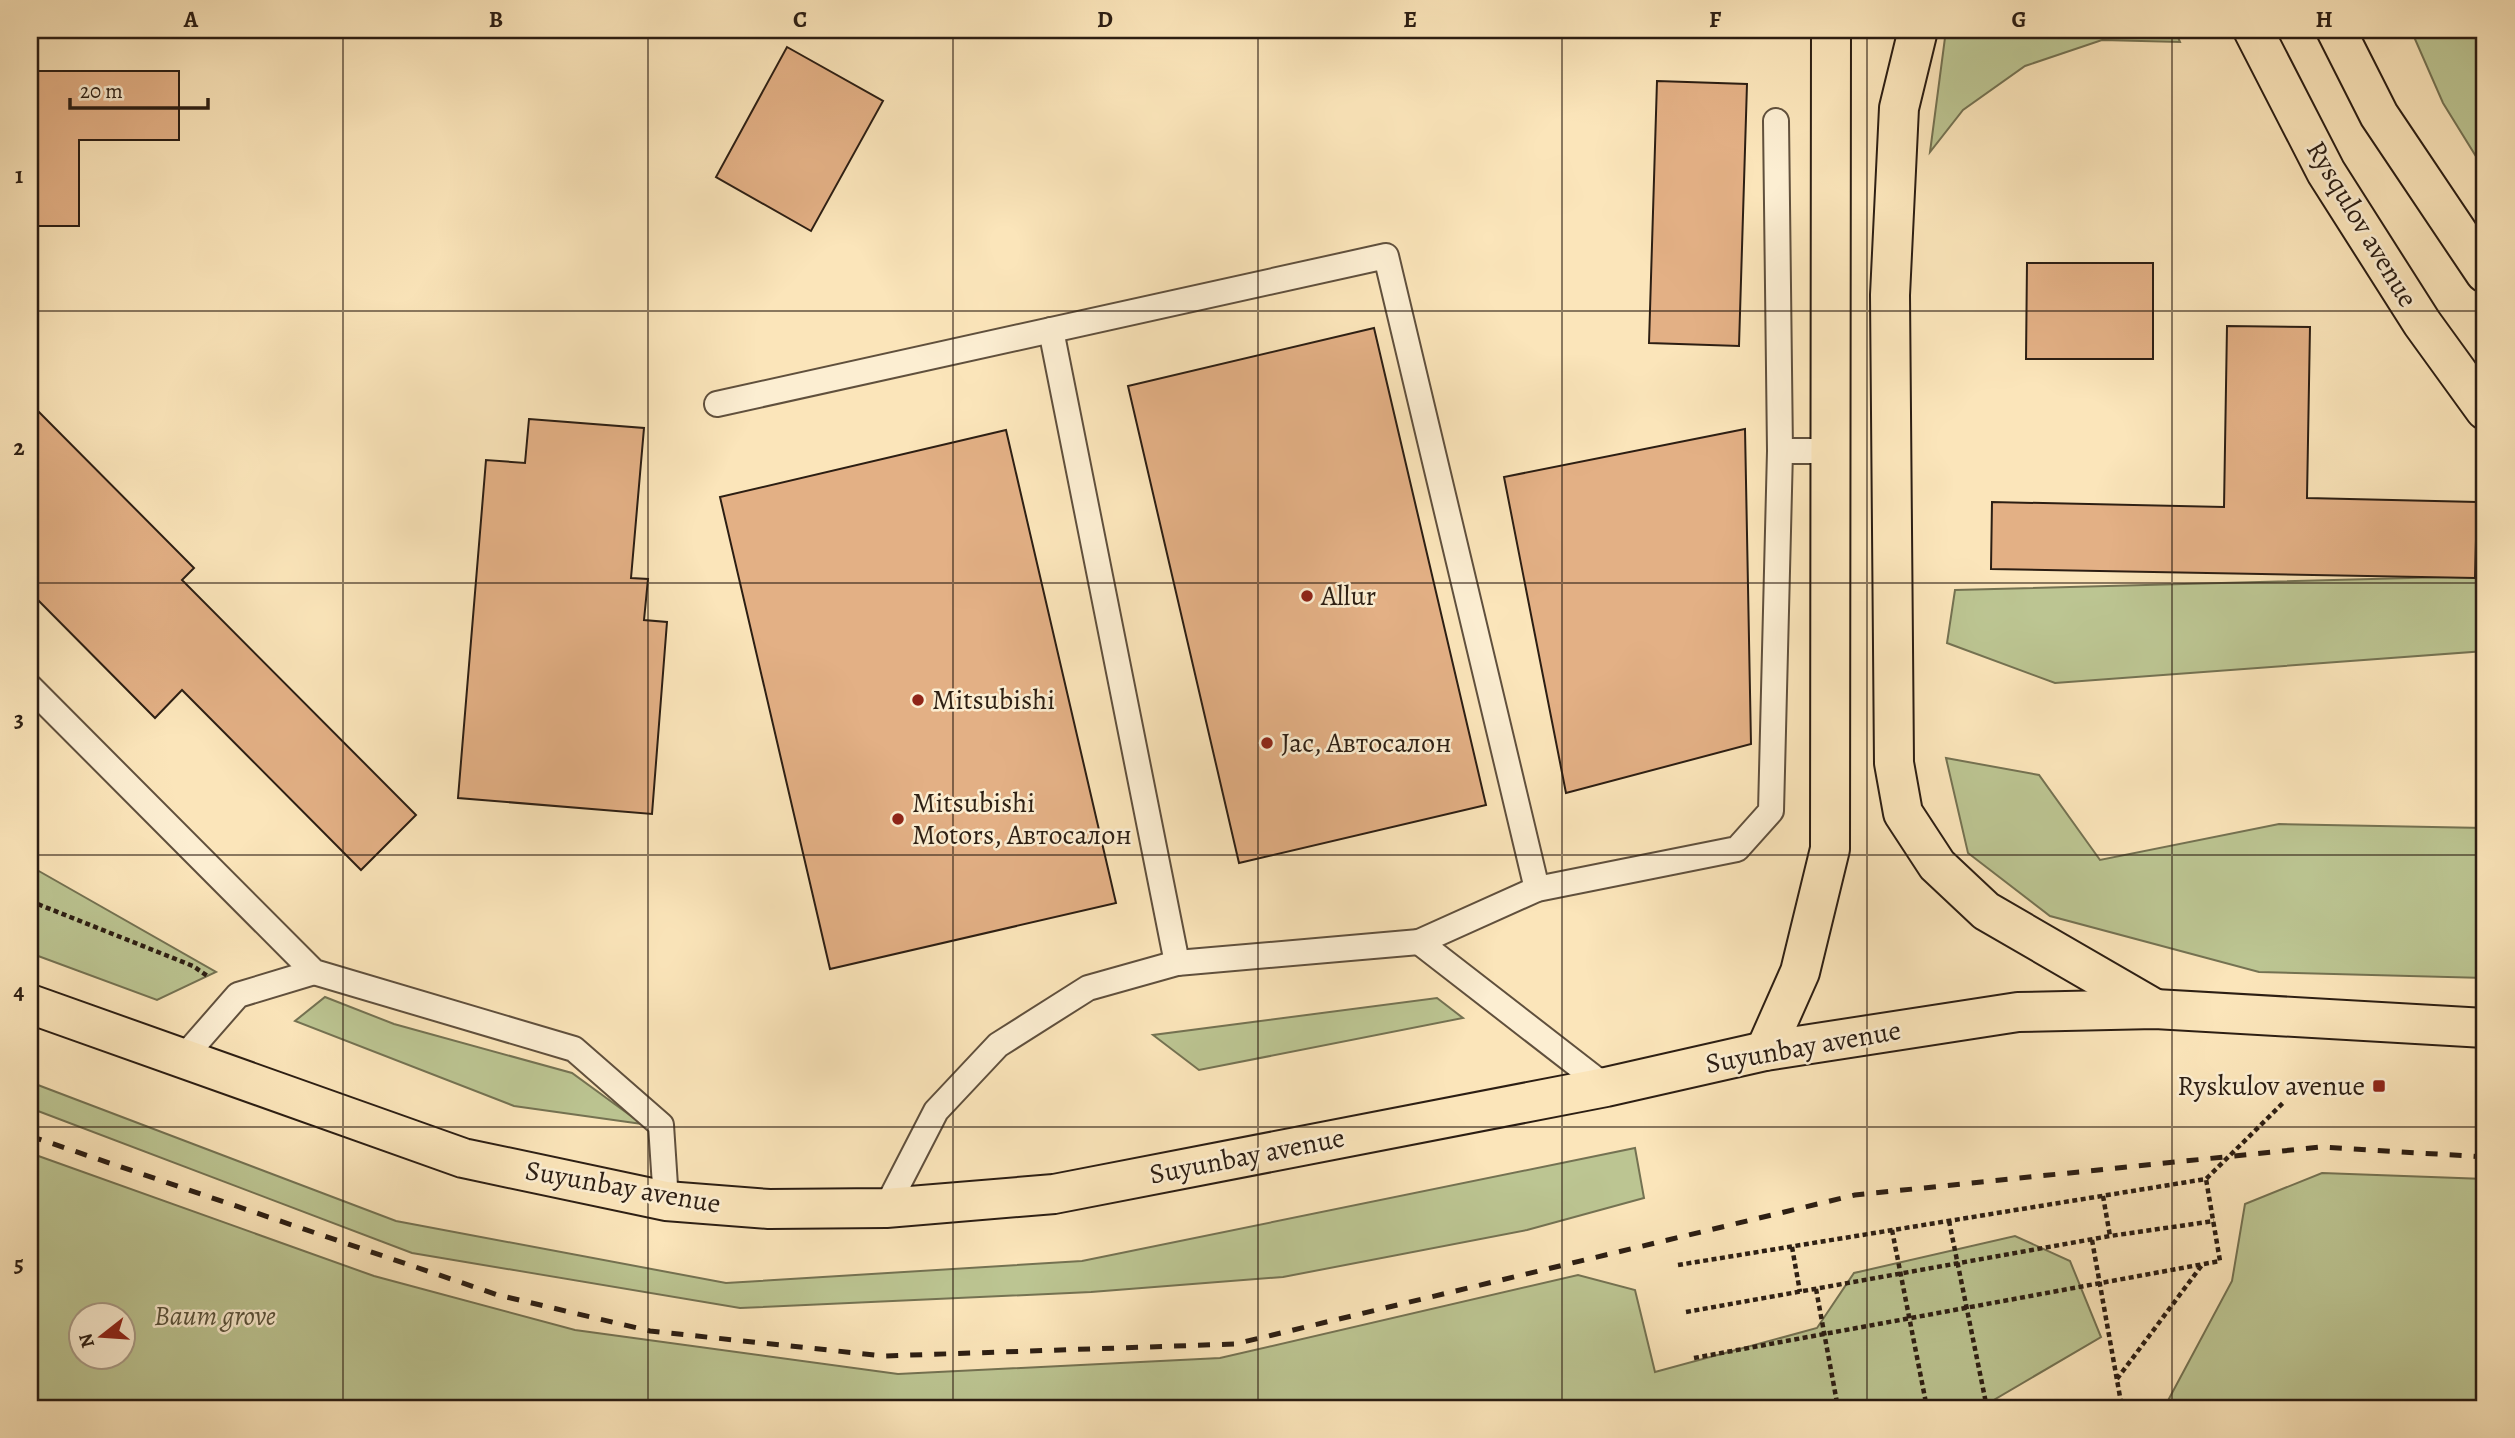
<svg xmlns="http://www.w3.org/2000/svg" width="2515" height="1438" viewBox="0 0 2515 1438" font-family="Alegreya,serif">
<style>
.green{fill:#bcc592;stroke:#747252;stroke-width:2;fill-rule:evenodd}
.building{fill:#e3b085;stroke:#2c1e13;stroke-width:2}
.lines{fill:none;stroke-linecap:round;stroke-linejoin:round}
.service-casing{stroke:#60503d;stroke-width:28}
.primary-casing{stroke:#2c1e13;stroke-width:42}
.path{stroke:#2c1e13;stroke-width:4.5;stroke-dasharray:5 3.5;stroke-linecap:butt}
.service{stroke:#fceed2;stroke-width:24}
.primary{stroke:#fbe5ba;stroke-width:38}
.rail{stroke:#2c1e13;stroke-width:5;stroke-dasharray:12 12;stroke-linecap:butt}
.grid{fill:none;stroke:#2c1e13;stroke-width:2;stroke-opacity:0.55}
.poi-dot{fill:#8f2418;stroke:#fceed2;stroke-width:2.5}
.labels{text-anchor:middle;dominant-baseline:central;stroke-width:5;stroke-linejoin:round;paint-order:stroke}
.street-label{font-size:28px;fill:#2c1e13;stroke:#fceed2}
.poi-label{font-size:28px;fill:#2c1e13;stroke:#fceed2;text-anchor:start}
.park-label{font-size:28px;font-style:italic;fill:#575039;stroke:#fceed2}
.neatline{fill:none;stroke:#2c1e13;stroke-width:2.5}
.grid-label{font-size:23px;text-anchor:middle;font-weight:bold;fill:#2c1e13}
</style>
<rect width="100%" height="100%" fill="#fbe5ba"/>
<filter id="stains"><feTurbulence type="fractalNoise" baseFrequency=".00286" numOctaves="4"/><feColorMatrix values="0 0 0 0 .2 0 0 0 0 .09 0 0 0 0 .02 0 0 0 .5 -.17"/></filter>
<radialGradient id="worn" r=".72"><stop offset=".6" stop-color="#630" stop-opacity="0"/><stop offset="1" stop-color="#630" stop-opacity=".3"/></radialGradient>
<!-- green -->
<g class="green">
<polygon points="1946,30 2175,30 2180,42 2102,40 2025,66 1963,110 1930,152"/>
<polygon points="2411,30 2485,30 2485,171 2443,103"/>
<polygon points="2485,576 2485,651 2055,683 1947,643 1955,590"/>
<polygon points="1946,758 2039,775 2100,860 2279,824 2485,828 2485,978 2259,972 2050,916 1968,853"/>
<polygon points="30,866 216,972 157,1000 30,953"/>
<polygon points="325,997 394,1024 572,1073 642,1124 514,1106 295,1021"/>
<polygon points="1437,998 1463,1018 1199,1070 1153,1035"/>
<polygon points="30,1082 396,1221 726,1283 1082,1261 1635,1148 1644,1198 1527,1230 1283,1277 1091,1292 740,1308 412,1253 30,1108"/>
<path d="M30,1153L374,1276L575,1330L898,1374L1220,1358L1578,1275L1635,1290L1655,1372L1817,1328L1854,1273L2015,1236L2070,1261L2101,1337L1980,1408H30ZM80,1316H122V1358H80Z"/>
<polygon points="2322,1173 2485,1179 2485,1408 2164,1408 2232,1281 2245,1204"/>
</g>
<!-- building -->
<g class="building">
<polygon points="787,47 883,101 811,231 716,177"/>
<polygon points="30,71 179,71 179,140 79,140 79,226 30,226"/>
<polygon points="1657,81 1747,84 1739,346 1649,343"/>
<polygon points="2027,263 2153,263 2153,359 2026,359"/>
<polygon points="2227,326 2310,327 2307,498 2477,502 2475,578 1991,569 1992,502 2224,507"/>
<polygon points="1374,328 1486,805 1239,863 1128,386"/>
<polygon points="30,403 194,568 182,580 416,815 361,870 182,690 155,718 30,592"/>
<polygon points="529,419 644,428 631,578 648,579 644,620 667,622 652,814 458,798 486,460 525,463"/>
<polygon points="1745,429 1751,744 1566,793 1504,477"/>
<polygon points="1006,430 1116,903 830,969 720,497"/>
</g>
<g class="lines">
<!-- service casing -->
<g class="service-casing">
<g id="service">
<polyline points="1051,330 1177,963"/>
<polyline points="717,404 1386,256 1537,889"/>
<polyline points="1780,451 1829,451"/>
<polyline points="30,687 314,972 574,1049 661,1125 666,1201"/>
<polyline points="1419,942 1606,1087"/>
<polyline points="182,1059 238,995 314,972"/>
<polyline points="886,1208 936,1111 998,1045 1088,988 1177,963 1419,942 1537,889 1737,849 1771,811 1780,451 1776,121"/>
</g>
</g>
<!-- primary casing -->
<g class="primary-casing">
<g id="primary">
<polyline points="1918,30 1899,108 1890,295 1894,763 1903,813 1937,865 1986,911 2155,1009"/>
<polyline points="2253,30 2326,172 2422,323 2485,410"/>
<polyline points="2336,30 2379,115 2485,273"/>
<polyline points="30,1004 463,1158 666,1201 769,1209 886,1208 1054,1194 1606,1087 1765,1051 2018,1012 2155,1009 2485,1028"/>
<polyline points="1765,1051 1800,972 1830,849 1831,30"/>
</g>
</g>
<!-- path -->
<g class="path">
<polyline points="30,901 193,966 209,977"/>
<polyline points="2103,1196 2110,1236"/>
<polyline points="1949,1221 1987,1408"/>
<polyline points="1892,1230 1927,1408"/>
<polyline points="2092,1240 2122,1408"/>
<polyline points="1792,1247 1800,1292"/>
<polyline points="1678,1265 2206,1179 2283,1103"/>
<polyline points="1816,1289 1838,1408"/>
<polyline points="1686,1312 2110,1236 2214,1221"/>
<polyline points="1694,1358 2220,1261 2206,1179"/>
<polyline points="2117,1379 2202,1265"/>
</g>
<!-- service -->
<use href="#service" class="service"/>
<!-- primary -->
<use href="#primary" class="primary"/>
<!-- rail -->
<polyline class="rail" points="30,1136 498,1295 650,1331 884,1356 1235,1344 1855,1195 2321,1147 2485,1157"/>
</g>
<!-- grid -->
<path class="grid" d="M343,30V1408M648,30V1408M953,30V1408M1258,30V1408M1562,30V1408M1867,30V1408M2172,30V1408M30,311H2485M30,583H2485M30,855H2485M30,1127H2485"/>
<!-- markers -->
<g class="poi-dot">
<circle cx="1307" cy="596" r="7"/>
<circle cx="918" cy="700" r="7"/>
<circle cx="1267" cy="743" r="7"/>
<circle cx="898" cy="819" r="7"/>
<rect x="2372" y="1079" width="14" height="14" rx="3.5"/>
</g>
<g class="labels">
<!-- street labels -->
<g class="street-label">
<text transform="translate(2362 224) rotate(59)">Rysqulov avenue</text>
<text transform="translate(1803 1047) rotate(-10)">Suyunbay avenue</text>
<text transform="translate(1247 1156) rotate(-11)">Suyunbay avenue</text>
<text transform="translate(623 1187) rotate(10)">Suyunbay avenue</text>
</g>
<!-- poi labels -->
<g class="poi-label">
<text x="1321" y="596">Allur</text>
<text x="932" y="700">Mitsubishi</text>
<text x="1281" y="743">Jac, Автосалон</text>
<text x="912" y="803">Mitsubishi<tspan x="912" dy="32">Motors, Автосалон</tspan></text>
<text x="2365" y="1086" text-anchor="end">Ryskulov avenue</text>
</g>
<!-- park labels -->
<g class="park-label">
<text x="215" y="1316">Baum grove</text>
</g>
</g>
<!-- margin -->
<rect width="2515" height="1438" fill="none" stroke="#fbe5ba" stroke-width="77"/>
<!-- north arrow -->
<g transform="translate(102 1336) rotate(253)"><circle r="33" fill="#fceed2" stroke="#a99b86" stroke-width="2"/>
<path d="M0-5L12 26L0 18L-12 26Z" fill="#8f2418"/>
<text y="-10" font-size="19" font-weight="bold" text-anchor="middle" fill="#2c1e13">N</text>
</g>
<!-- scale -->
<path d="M70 98v10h138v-10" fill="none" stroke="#2c1e13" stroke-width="3.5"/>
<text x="80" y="98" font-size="21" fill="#2c1e13" stroke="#fceed2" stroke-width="5" paint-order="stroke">20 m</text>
<rect x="38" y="38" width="2438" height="1362" class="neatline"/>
<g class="grid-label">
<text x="191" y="27">A</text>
<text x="496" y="27">B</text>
<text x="800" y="27">C</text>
<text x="1105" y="27">D</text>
<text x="1410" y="27">E</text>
<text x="1715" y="27">F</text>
<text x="2019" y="27">G</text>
<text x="2324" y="27">H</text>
<text x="19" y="183">1</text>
<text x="19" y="455">2</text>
<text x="19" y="727">3</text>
<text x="19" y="999">4</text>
<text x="19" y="1271">5</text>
</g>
<rect width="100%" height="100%" filter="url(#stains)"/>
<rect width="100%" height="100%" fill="url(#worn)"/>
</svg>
